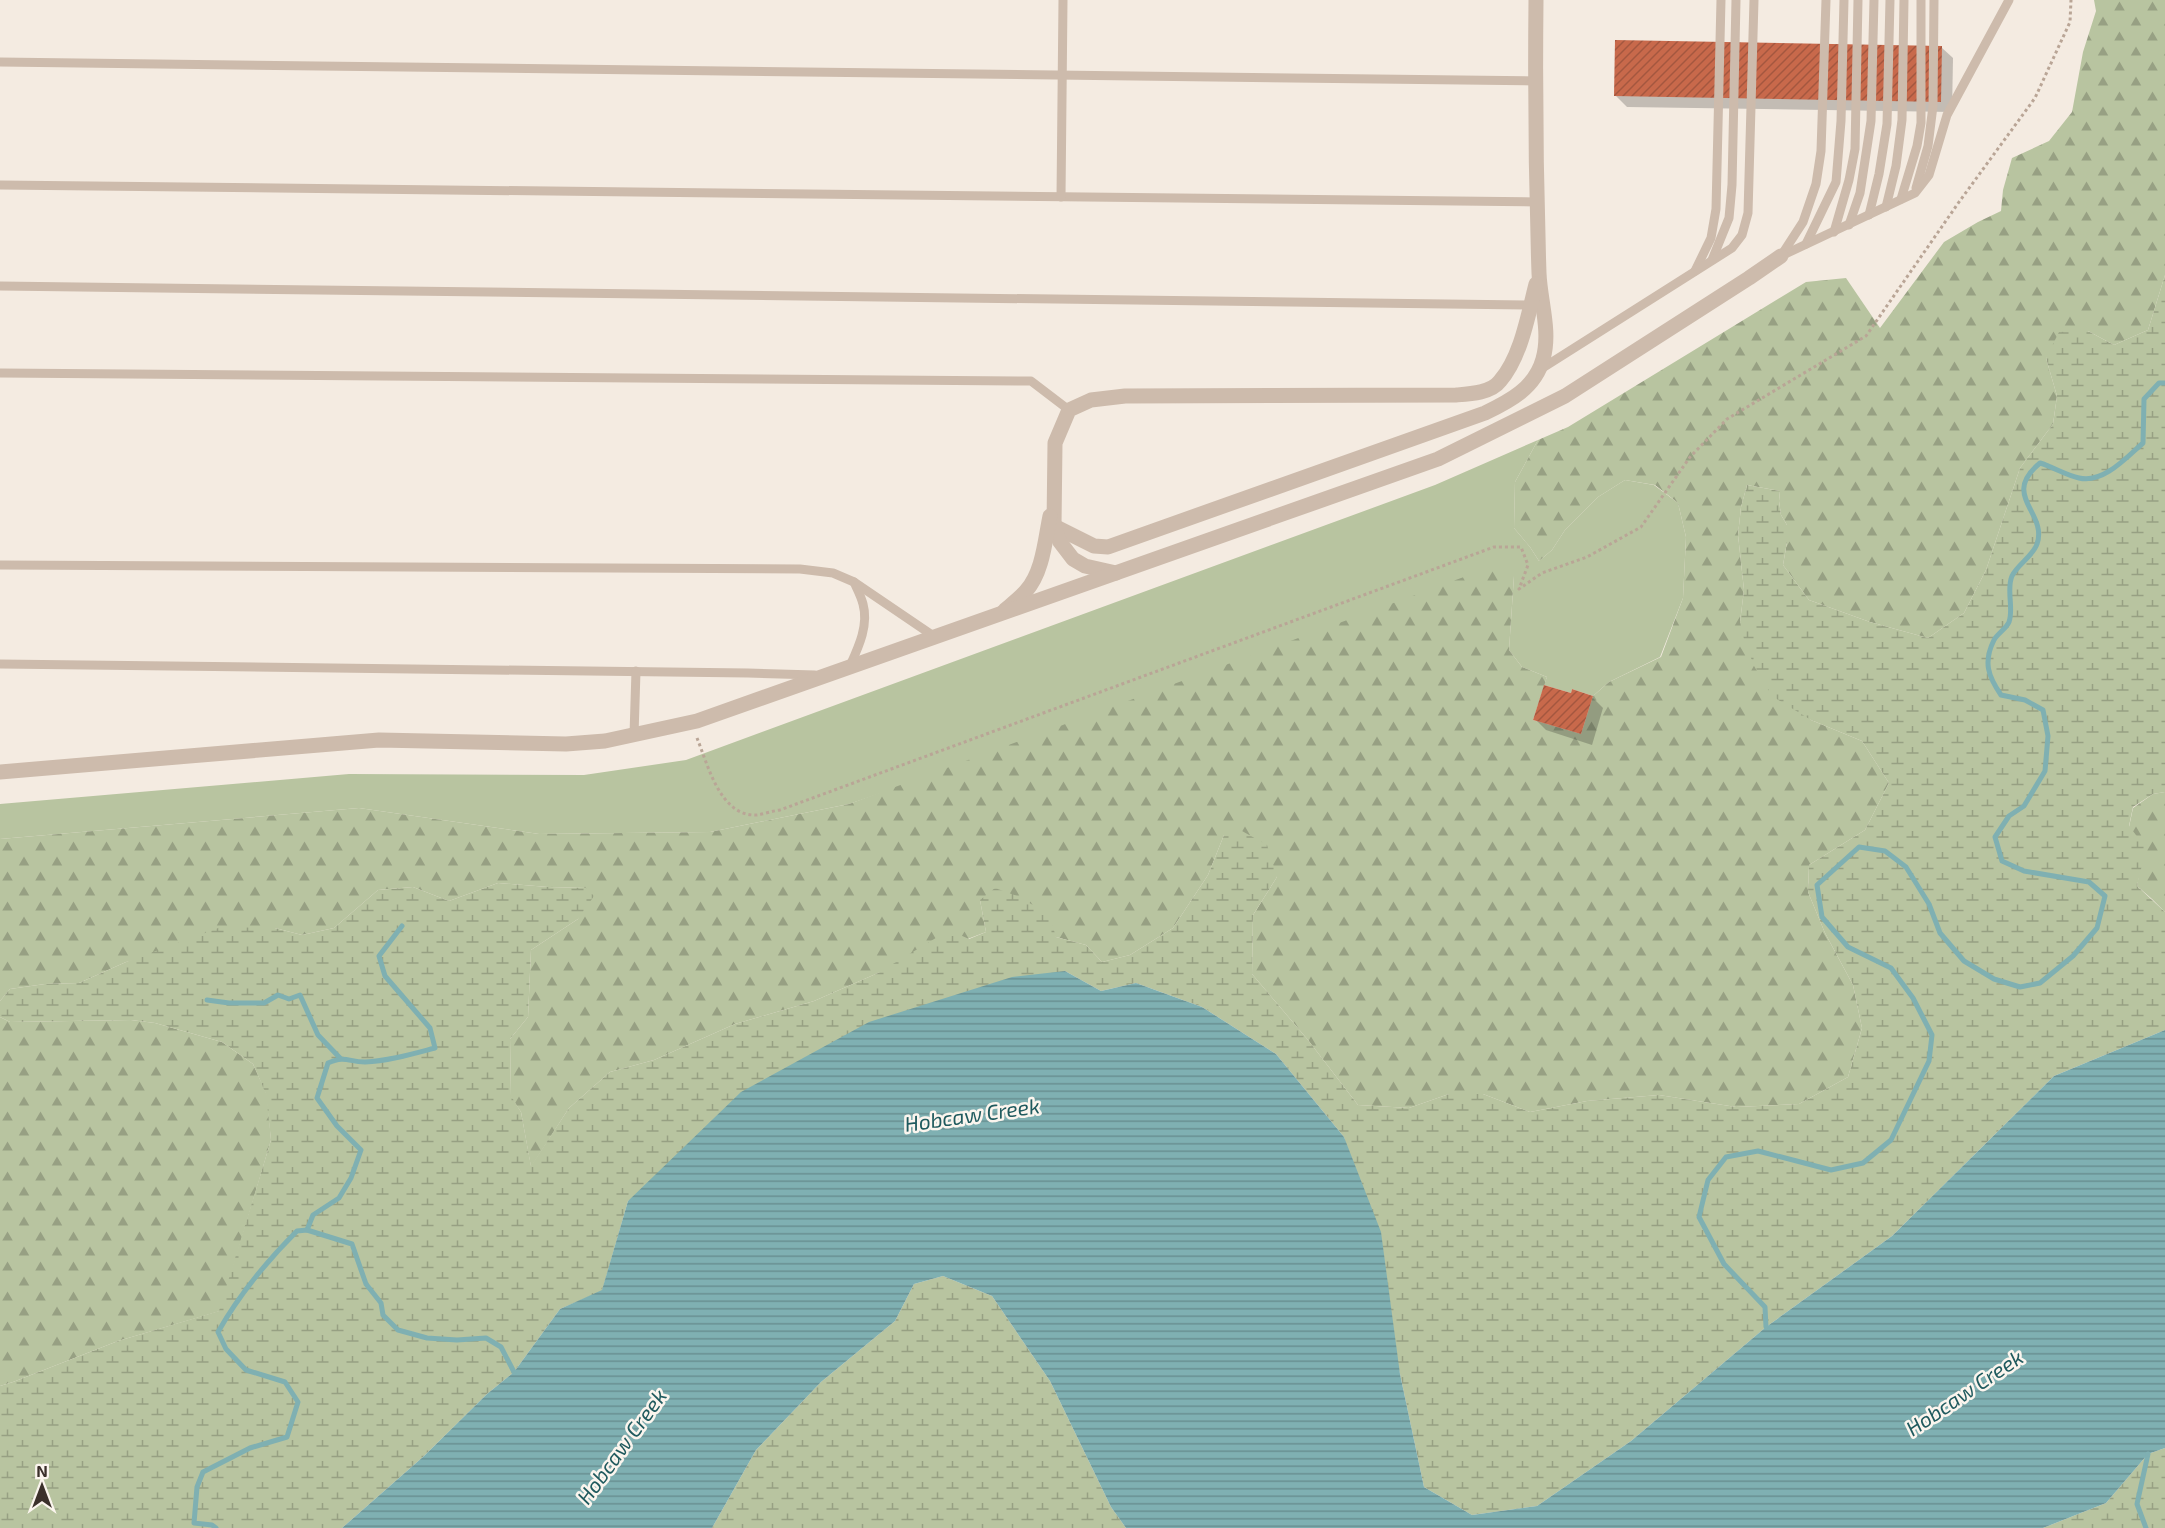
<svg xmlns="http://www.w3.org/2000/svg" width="2165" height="1528" viewBox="0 0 2165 1528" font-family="'Exo 2',sans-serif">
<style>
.green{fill:#b8c4a0}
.forest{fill:url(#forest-firs)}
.wetland{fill:url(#wetland-marsh)}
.water{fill:url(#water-rules)}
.shadow{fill:#0003}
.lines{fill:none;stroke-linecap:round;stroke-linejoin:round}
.stream{stroke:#7fb0b2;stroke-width:5}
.building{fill:url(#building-hatch)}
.path{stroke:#b9a596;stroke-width:3;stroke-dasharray:3 3;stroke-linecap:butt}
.service{stroke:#cdbbac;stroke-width:9}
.minor{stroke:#cdbbac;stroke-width:15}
.labels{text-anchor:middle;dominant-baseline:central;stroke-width:5;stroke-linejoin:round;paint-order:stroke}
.water-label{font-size:21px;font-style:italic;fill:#1f5a5e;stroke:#fbf5ee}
</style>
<defs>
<pattern id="forest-firs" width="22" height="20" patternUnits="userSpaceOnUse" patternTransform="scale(1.5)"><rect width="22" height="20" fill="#b8c4a0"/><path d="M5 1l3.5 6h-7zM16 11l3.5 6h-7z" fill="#97a083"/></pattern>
<pattern id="wetland-marsh" width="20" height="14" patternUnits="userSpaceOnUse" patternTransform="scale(1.5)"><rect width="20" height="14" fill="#b8c4a0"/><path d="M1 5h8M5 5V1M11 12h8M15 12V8" fill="none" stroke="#97a083"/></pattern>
<pattern id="water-rules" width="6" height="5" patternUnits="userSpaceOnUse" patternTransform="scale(1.5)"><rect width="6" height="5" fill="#7fb0b2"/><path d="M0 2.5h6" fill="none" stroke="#699091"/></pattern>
<pattern id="building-hatch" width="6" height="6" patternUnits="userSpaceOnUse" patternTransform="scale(1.5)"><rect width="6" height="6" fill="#c8694b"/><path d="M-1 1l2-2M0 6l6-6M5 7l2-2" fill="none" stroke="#a4573f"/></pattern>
</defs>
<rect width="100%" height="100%" fill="#f4ebe1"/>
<!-- green -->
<polygon class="green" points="1538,440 1515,482 1514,528 1530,547 1539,561 1552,550 1565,530 1598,497 1625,480 1654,485 1678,503 1686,537 1683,598 1660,657 1609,682 1593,696 1572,689 1571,693 1544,685 1547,677 1522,667 1509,650 1514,576 849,804 710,832 539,834 359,808 0,839 0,804 349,774 584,775 686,760 1435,485"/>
<!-- forest -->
<g class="forest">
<polygon points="2094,0 2165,0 2165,275 2148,330 2114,345 2088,331 2046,358 2057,396 2053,424 2020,468 1986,570 1964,613 1928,638 1870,622 1809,600 1783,565 1787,542 1787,525 1781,515 1779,501 1780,491 1747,485 1741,507 1738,535 1744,590 1740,622 1811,720 1862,741 1889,783 1865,830 1809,865 1808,892 1825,933 1853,985 1862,1028 1848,1077 1799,1104 1736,1107 1659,1095 1587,1101 1530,1112 1483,1094 1449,1094 1409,1108 1358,1105 1308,1040 1252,974 1253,915 1277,877 1224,835 1208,875 1173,928 1130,955 1102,962 1086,945 1056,937 980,900 986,932 878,973 814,1001 735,1024 654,1060 610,1072 569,1108 531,1167 521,1112 511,1097 510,1039 528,1017 531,950 578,919 586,888 548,887 498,883 449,901 413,887 378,890 334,928 302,935 275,928 126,962 79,983 45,984 10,989 0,1001 0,839 359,808 539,834 710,832 849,804 1480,571 1505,570 1514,576 1509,650 1522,667 1547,677 1533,720 1581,734 1593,696 1609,682 1661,657 1683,598 1686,537 1678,503 1655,485 1625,480 1598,497 1565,530 1552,550 1539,561 1530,547 1514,528 1515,482 1538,440 1568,427 1806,282 1846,278 1880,328 1944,242 1978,222 2001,211 2003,190 2012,158 2049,141 2072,112 2083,52 2096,11"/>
<polygon points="2165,792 2165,912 2152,899 2137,886 2140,869 2129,827 2133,808 2153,794"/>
<polygon points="0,1017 10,1022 131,1020 155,1023 222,1042 253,1064 267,1095 271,1140 220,1311 118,1341 13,1382 0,1386"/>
</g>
<!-- wetland -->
<g class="wetland">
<polygon points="2165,275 2165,792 2153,794 2133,807 2129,826 2146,848 2137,886 2165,912 2165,1030 2054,1076 1892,1236 1766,1327 1631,1441 1537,1506 1472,1515 1424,1487 1400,1374 1344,1137 1276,1054 1202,1007 1136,983 1101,991 1065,971 628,1201 602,1291 560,1309 514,1372 487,1394 424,1456 342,1528 0,1528 0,1386 13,1382 118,1341 219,1311 271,1140 266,1094 253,1064 222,1042 155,1023 131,1020 10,1022 0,1017 0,1001 10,989 45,984 79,983 126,962 221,927 275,928 302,935 334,928 378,890 413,887 449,901 498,883 548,887 586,888 594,896 578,919 531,950 528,1017 510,1039 511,1096 521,1112 531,1166 569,1108 610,1072 654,1060 735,1024 814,1001 878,973 949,930 969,939 986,932 980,900 995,888 1017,896 1049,914 1056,937 1086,945 1102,962 1130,955 1173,928 1208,875 1224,835 1242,831 1267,845 1277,877 1253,915 1252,974 1308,1040 1358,1105 1409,1108 1449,1094 1483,1094 1530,1112 1587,1101 1659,1095 1736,1107 1799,1104 1848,1077 1862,1028 1853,985 1825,933 1808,892 1809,865 1865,830 1889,783 1862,741 1811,720 1772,696 1754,666 1744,639 1740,622 1744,590 1738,535 1741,507 1747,485 1780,491 1779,501 1781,515 1787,525 1787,542 1783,565 1809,600 1870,622 1928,638 1964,613 1986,570 2020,468 2053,424 2057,396 2046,358 2059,332 2088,331 2114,345 2148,330"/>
<polygon points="943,1276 992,1296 1050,1381 1111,1507 1126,1528 712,1528 756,1450 821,1382 895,1321 914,1284"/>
<polygon points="2165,1448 2165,1528 2043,1528 2106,1503 2148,1454"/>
</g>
<!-- water -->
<polygon class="water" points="1065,971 1101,991 1136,983 1202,1007 1276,1054 1344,1137 1381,1232 1400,1374 1424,1487 1472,1515 1537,1506 1631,1441 1766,1327 1892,1236 2054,1076 2165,1030 2165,1448 2148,1454 2106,1503 2043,1528 1126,1528 1111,1507 1050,1381 992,1296 943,1276 914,1284 895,1321 821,1382 756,1450 712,1528 342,1528 424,1456 487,1394 514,1372 560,1309 602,1290 628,1201 741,1092 869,1022 1012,977"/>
<!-- shadow -->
<g class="shadow">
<polygon points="1941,47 1953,58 1952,112 1627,107 1616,96"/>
<polygon points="1592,697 1603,708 1592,745 1546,730 1535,719"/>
</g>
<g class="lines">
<!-- stream -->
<g class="stream">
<polyline points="207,1000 229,1003 264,1003 278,995 289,999 300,995 318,1035 340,1058"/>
<path d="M307,1230L313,1215L339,1198L351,1178L361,1150L337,1126L317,1098L328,1063C346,1055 348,1062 365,1062C388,1061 412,1054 435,1048L430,1028L385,976L379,956L402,926"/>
<path d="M1766,1327L1765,1307L1724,1264L1699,1217L1708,1180L1726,1157L1758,1151L1831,1170L1863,1163L1891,1140L1929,1061L1932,1035L1913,998L1891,968L1848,947L1822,917L1817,885L1859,847L1885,851L1906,867L1929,904L1940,933L1964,961L1994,979L2020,987L2040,983L2073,956L2097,928L2105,896L2089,882L2024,871L2002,861L1995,837L2009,816L2024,806L2045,771L2048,736L2043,710L2025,700L2001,695C1988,676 1983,662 1994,640C1998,633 2006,629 2009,622C2014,609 2006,589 2012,576C2017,565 2033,556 2037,544C2048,512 2000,496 2040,463C2053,467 2066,475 2079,478C2103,484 2127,457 2143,443L2144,399L2159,383H2165"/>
<path d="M216,1528L212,1525L194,1523L197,1487L203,1472L250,1448L287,1437L298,1402L285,1382L246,1370L226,1349L218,1332C239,1295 266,1262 297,1231L307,1230L352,1244L366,1284L381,1303L383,1315L398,1330L427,1338L457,1340L486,1338L501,1347L514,1372"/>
<polyline points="2146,1528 2137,1504 2148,1454"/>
</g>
</g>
<!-- building -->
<g class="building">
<polygon points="1615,40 1942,46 1941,102 1614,96"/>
<polygon points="1544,685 1571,693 1572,689 1593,696 1581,734 1533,720"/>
</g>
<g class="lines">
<!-- path -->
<path class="path" d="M697,738C708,765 720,817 757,815C764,814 772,811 780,810L1494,547H1521L1528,565L1519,589L1542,573L1587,557L1641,527L1690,457L1727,419L1866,336L1959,202L2035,98L2070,22L2071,0"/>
<!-- service -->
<g class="service">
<polyline points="0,62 1537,81"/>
<polyline points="0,185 1538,202"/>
<polyline points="1916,188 1928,146 1933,106 1934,0"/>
<polyline points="1061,197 1063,0"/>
<polyline points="1901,199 1917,146 1921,123 1921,0"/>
<polyline points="1886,207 1896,166 1902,120 1904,0"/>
<polyline points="1869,215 1879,174 1887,124 1890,0"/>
<polyline points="1849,225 1860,193 1871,121 1874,0"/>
<polyline points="1834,232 1849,180 1855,149 1858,0"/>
<polyline points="1806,244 1836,182 1841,121 1844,0"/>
<polyline points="1781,256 1915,193 1929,175 1947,115 2009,0"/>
<polyline points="1781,256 1803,222 1816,184 1821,151 1826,0"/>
<polyline points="1712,260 1729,218 1732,185 1736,0"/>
<polyline points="1695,271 1711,238 1716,209 1721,0"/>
<polyline points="0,286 1531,305"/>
<polyline points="1541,369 1732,248 1742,235 1748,213 1754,0"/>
<polyline points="0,373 1031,381 1069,410"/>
<polyline points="0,565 800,569 833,573 854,582 935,637"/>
<polyline points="0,664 748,673 815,675"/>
<path d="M849,668C858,648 869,626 863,604C861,596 857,589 854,582"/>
<polyline points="634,735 636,671"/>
</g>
<!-- minor -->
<g class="minor">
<path d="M1054,526L1094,546L1108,547L1485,413C1510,401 1535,388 1543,359C1551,331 1540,301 1539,273C1536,182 1535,91 1536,0"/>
<path d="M1116,573L1085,566L1073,559L1060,542L1054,526L1055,443L1069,410L1091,400L1125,396L1456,395C1470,394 1491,393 1500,381C1521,357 1528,315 1536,284"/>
<path d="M1005,610C1012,604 1020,598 1026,591C1043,572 1045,540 1050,516"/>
<polyline points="0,772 379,740 566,744 605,741 697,721 1438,459 1565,396 1749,278 1781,256"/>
</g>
</g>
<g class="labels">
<!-- water labels -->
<g class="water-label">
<text transform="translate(972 1114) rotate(-8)">Hobcaw Creek</text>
<text transform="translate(1964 1392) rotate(-34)">Hobcaw Creek</text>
<text transform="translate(621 1446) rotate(-54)">Hobcaw Creek</text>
</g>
</g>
<!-- north arrow -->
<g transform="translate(42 1486)" stroke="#fbf5ee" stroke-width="4.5" paint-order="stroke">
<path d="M0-4.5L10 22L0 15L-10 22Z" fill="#3b302b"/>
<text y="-9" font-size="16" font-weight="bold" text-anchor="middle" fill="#3b302b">N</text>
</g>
</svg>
